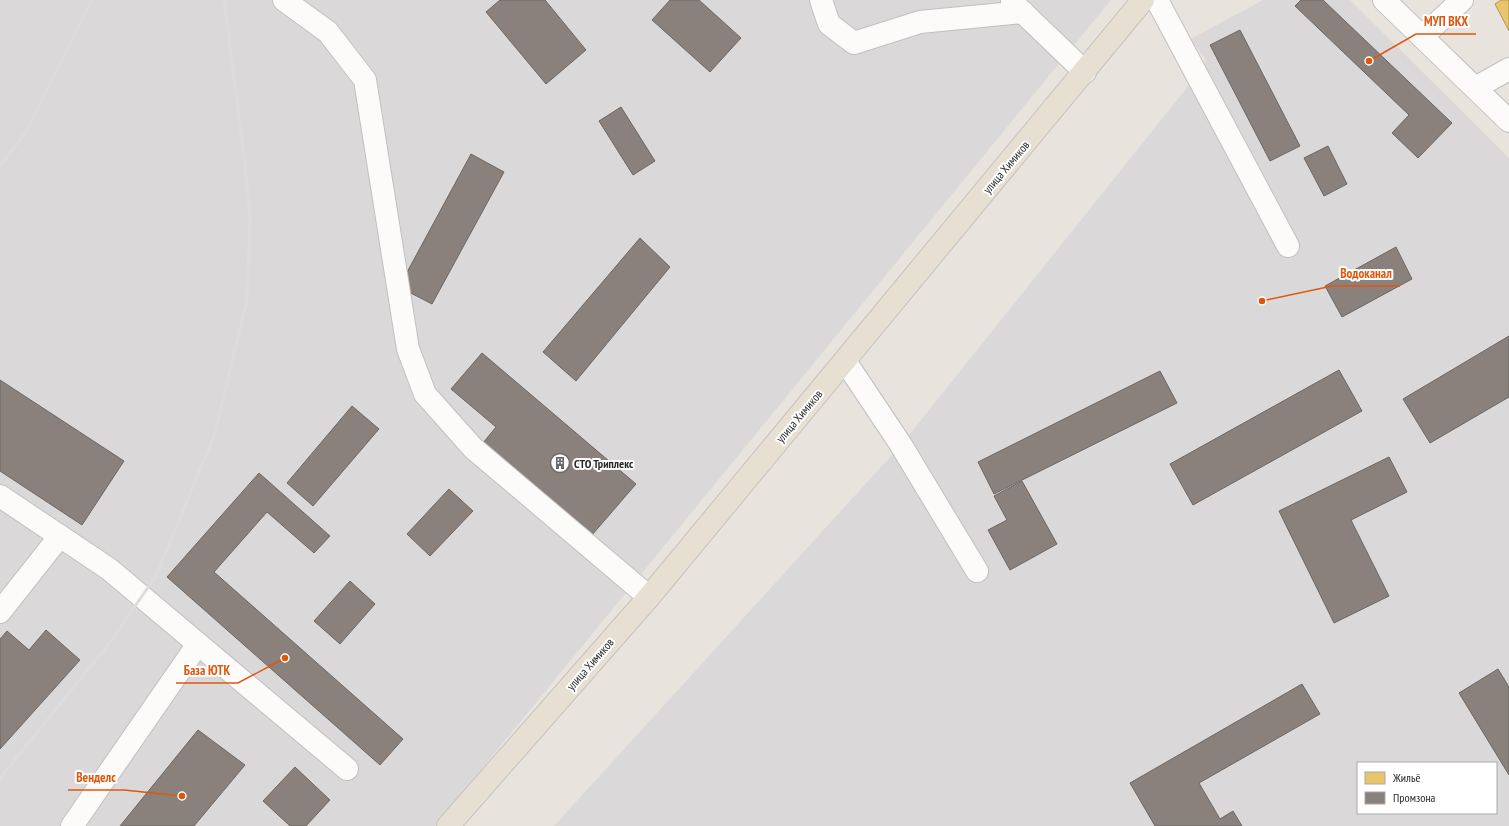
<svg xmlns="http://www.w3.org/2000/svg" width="1509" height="826" viewBox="0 0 1509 826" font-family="'PT Sans Narrow',sans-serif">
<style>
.industrial{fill:#dbd8da;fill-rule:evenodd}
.homes{fill:#e9c46a;stroke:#af9656}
.industry{fill:#8a817c;stroke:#6d6763}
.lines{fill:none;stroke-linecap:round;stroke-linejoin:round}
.minor-casing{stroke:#c1c0c0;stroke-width:24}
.major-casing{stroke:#c4c2c0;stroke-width:24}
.minor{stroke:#fcfbfa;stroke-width:22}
.major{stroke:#e7e0d2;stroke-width:22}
.rail{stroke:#dcdcde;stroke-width:3}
.labels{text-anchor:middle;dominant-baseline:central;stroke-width:4;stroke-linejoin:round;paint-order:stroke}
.street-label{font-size:12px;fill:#292929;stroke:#fff}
.poi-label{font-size:12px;font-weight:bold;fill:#292929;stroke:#fff;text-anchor:start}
.leader{fill:none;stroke:#de570d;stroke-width:1.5}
.callout-dot{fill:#de570d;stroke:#fff;stroke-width:1.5}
.callout-label{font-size:13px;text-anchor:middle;font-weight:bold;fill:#de570d;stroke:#fff;stroke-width:4;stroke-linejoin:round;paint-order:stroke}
</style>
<rect width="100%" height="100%" fill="#e9e3de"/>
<!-- industrial -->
<g class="industrial">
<polygon points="0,0 1111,0 435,826 0,826"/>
<path d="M1263,0H1350L1509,158V826H554L901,445L1197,75L1206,60L1191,39ZM1358,763H1496V813H1358Z"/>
</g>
<!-- homes -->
<polygon class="homes" points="1501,0 1509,0 1509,31 1495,4"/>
<!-- industry -->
<g class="industry">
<polygon points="500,0 545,0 586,50 546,84 486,12"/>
<polygon points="670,0 699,0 741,38 710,72 652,20"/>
<polygon points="1301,0 1323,0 1452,123 1418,158 1392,133 1409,115 1295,6"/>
<polygon points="1240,30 1300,146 1270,161 1210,45"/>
<polygon points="621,107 655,161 633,175 599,121"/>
<polygon points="1328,146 1347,184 1324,196 1304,158"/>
<polygon points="471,154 504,172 432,304 399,287"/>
<polygon points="640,238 670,267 576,381 543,352"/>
<polygon points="1396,247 1412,279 1342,317 1325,286"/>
<polygon points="1509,336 1509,397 1430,443 1403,399"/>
<polygon points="482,353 636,484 592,535 483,443 496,427 451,389"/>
<polygon points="1339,370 1362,411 1193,505 1170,464"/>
<polygon points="1160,371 1177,403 994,494 978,462"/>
<polygon points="0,380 124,461 82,525 0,471"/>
<polygon points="352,406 379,429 313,506 287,483"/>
<polygon points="1389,457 1407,492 1351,520 1389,596 1334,623 1279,511"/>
<polygon points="259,473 330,536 314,553 267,512 214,572 403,739 380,765 167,577"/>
<polygon points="1022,481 1057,544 1010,570 988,530 1007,520 994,496"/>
<polygon points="449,489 473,511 430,556 407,534"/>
<polygon points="350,581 375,604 340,644 314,621"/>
<polygon points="46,630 80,660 0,749 0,639 7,631 29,650"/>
<polygon points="1498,669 1509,687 1509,775 1459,693"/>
<polygon points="1302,684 1320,714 1199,783 1220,819 1233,811 1242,826 1155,826 1130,783"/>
<polygon points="198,730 245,765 194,826 120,826"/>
<polygon points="295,767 330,800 306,826 290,826 263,801"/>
</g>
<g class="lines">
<!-- minor casing -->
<g class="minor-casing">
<g id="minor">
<polyline points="284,0 328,32 365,80 408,349 425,394 473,448 649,597"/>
<polyline points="821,0 829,24 854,43 920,22 1023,12"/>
<polyline points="1157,0 1288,246"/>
<polyline points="1384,0 1509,121"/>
<polyline points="1012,2 1085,72"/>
<polyline points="1422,37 1462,0"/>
<polyline points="1475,88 1509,69"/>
<polyline points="845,361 901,445 977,571"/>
<polyline points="0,496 109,569 347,769"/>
<polyline points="0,612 60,536"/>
<polyline points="72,826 198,644"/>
</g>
</g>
<!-- major casing -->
<g class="major-casing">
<polyline id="major" points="448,826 649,597 1143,0"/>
</g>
<!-- minor -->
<use href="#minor" class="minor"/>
<!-- major -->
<use href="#major" class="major"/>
<!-- rail -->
<g class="rail">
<polyline points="0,166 26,132 92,0"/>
<polyline points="0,778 108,645 156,576 214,436 247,301 250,219 244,156 224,0"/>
</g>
</g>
<!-- icons -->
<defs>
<g id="building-ring" transform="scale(1)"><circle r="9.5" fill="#fff" stroke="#6c6a68" stroke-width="1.5"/><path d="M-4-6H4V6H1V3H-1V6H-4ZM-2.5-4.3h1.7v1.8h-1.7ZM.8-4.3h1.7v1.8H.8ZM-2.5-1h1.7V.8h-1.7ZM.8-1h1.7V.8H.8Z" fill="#6c6a68"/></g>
</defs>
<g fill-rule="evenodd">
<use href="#building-ring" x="560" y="463"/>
</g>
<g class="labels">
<!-- street labels -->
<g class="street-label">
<text transform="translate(1006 167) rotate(-50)">улица Химиков</text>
<text transform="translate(799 416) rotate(-50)">улица Химиков</text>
<text transform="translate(590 664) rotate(-49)">улица Химиков</text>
</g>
<!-- poi labels -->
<g class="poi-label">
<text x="574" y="463">СТО Триплекс</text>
</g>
</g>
<!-- callouts -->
<path class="leader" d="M1369 61L1416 34H1476M1262 301L1332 286H1400M285 658L238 683H176M182 796L124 790H68"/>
<g class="callout-dot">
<circle cx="1369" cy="61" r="4"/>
<circle cx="1262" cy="301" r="4"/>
<circle cx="285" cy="658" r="4"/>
<circle cx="182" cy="796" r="4"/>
</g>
<g class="callout-label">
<text x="1446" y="26">МУП ВКХ</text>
<text x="1366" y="278">Водоканал</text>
<text x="207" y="675">База ЮТК</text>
<text x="96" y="782">Венделс</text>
</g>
<!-- legend -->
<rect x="1357" y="762" width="140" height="52" fill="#ffffff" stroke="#a9a9a9"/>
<rect x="1365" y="772" width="20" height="12" fill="#e9c46a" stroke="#a9a9a9"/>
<text x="1393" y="782" font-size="12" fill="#292929">Жильё</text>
<rect x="1365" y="792" width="20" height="12" fill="#8a817c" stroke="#a9a9a9"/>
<text x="1393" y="802" font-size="12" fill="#292929">Промзона</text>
</svg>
